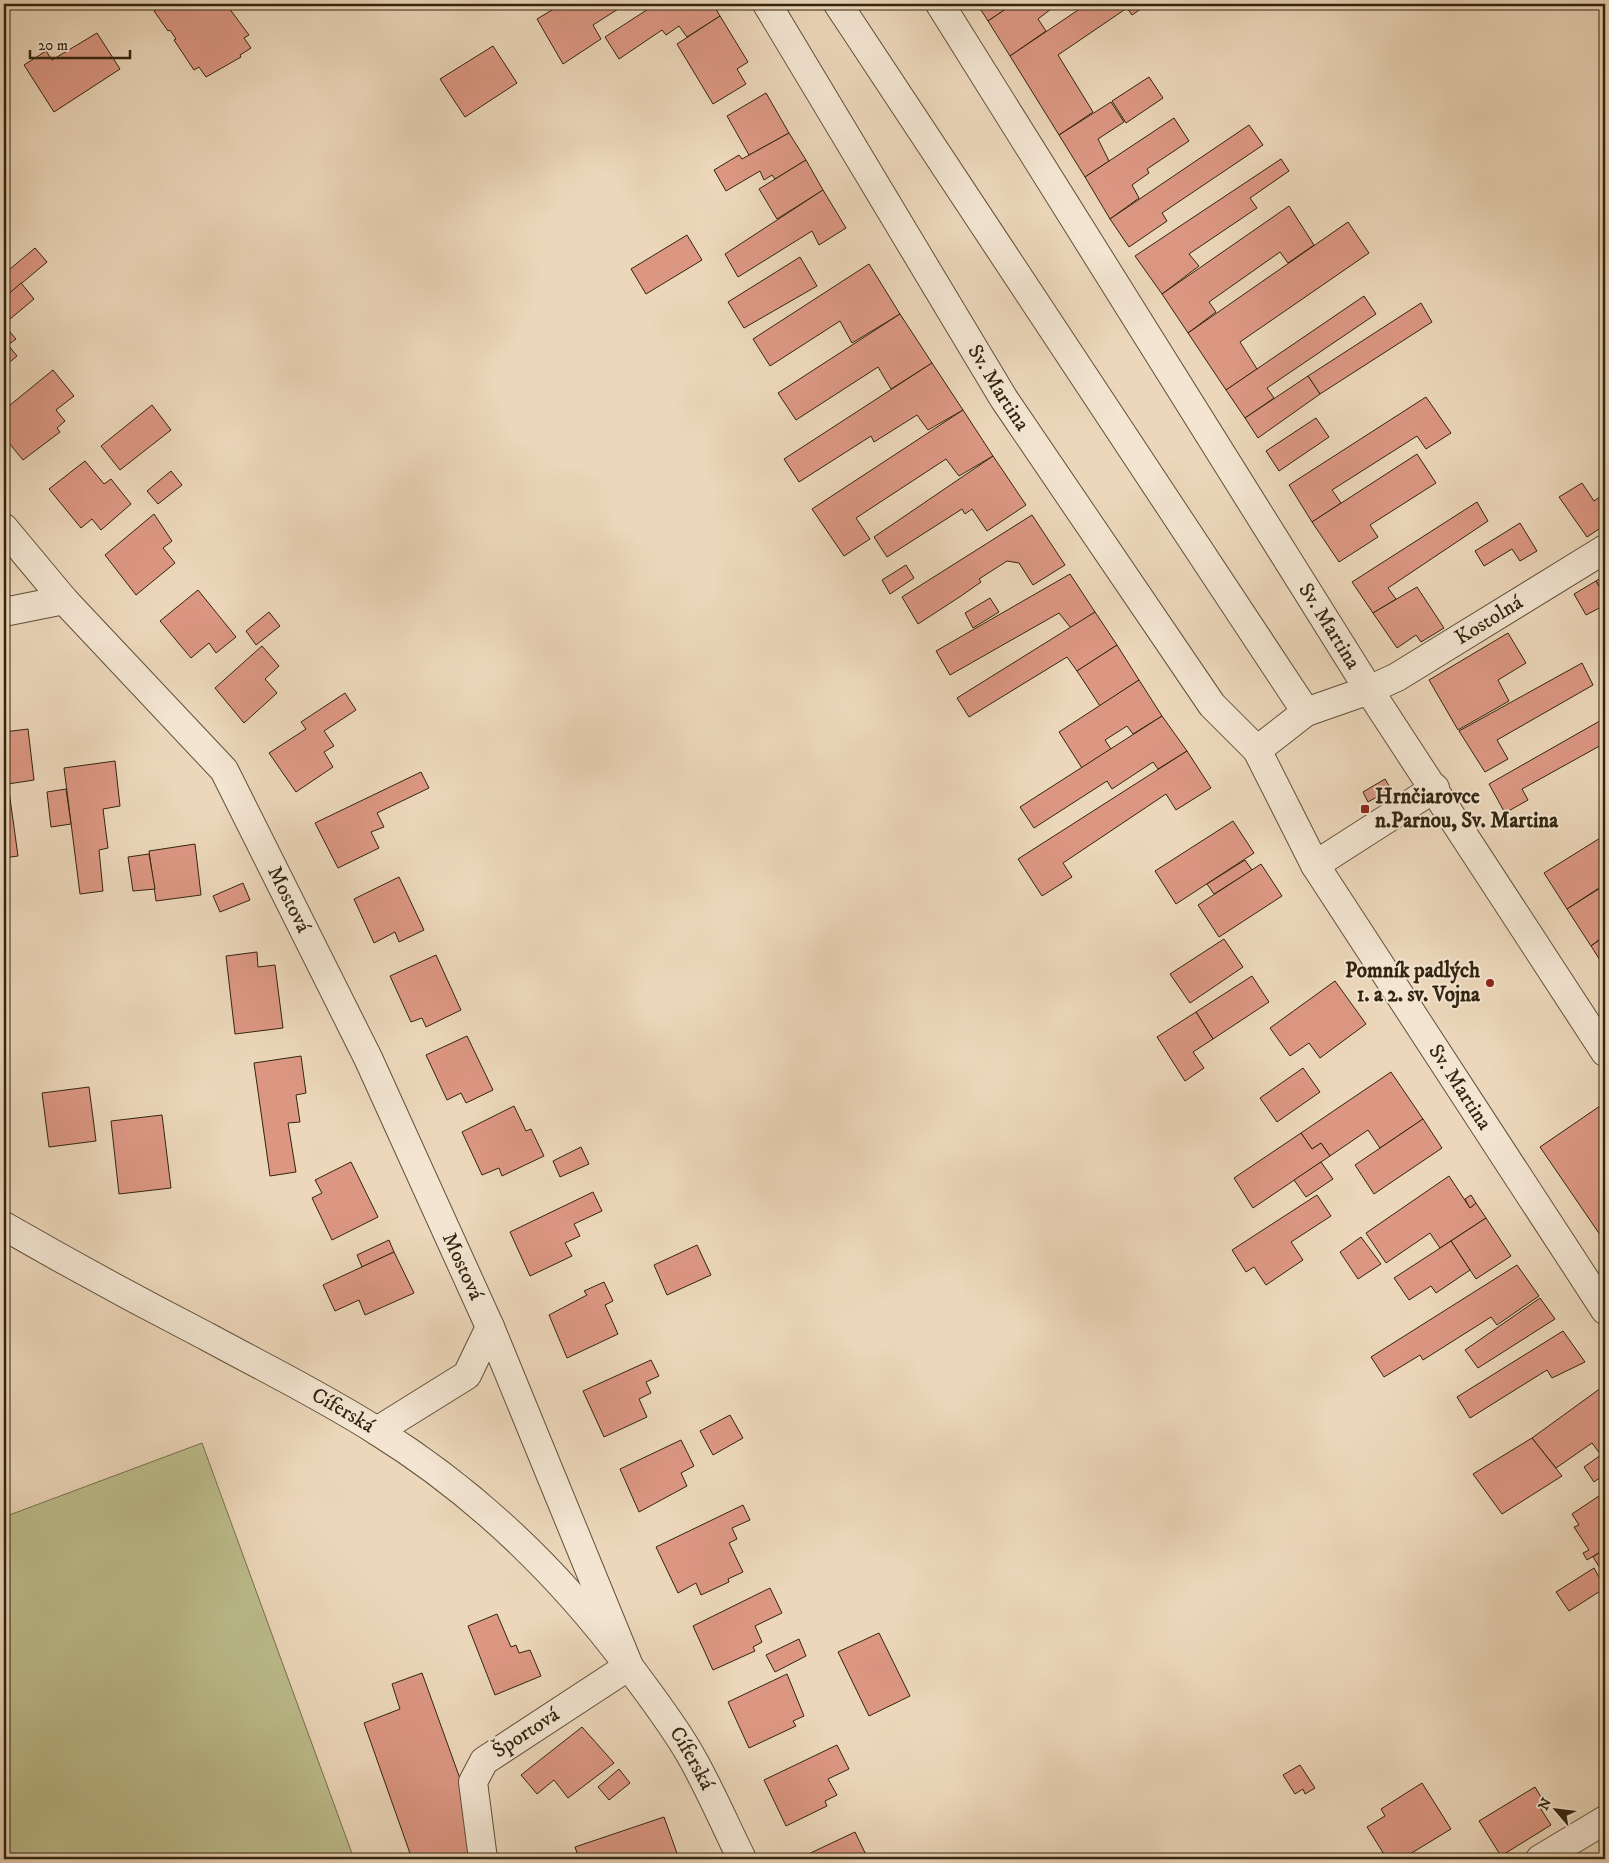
<svg xmlns="http://www.w3.org/2000/svg" width="1609" height="1863" viewBox="0 0 1609 1863" font-family="'IM FELL DW Pica',serif">
<style>
.green{fill:#bdbd8c;stroke:#78704e}
.building{fill:#dc9783;stroke:#32240f}
.lines{fill:none;stroke-linecap:round;stroke-linejoin:round}
.minor-casing{stroke:#60513a;stroke-width:30}
.tertiary-casing{stroke:#60513a;stroke-width:30}
.minor{stroke:#f3e5d2;stroke-width:28}
.tertiary{stroke:#f3e5d2;stroke-width:28}
.poi-dot{fill:#8f2418;stroke:#f3e5d2;stroke-width:2}
.labels{text-anchor:middle;dominant-baseline:central;stroke-width:4;stroke-linejoin:round;paint-order:stroke}
.street-label{font-size:21px;fill:#32240f;stroke:#f3e5d2}
.poi-label{font-size:21px;font-weight:bold;fill:#32240f;stroke:#f3e5d2;text-anchor:start}
</style>
<rect width="100%" height="100%" fill="#ecd7ba"/>
<filter id="stains"><feTurbulence type="fractalNoise" baseFrequency=".004" numOctaves="4"/><feColorMatrix values="0 0 0 0 .2 0 0 0 0 .09 0 0 0 0 .02 0 0 0 .5 -.17"/></filter>
<radialGradient id="worn" r=".72"><stop offset=".6" stop-color="#630" stop-opacity="0"/><stop offset="1" stop-color="#630" stop-opacity=".3"/></radialGradient>
<!-- green -->
<polygon class="green" points="202,1443 354,1859 4,1859 4,1517"/>
<!-- building -->
<g class="building">
<polygon points="156,4 226,4 249,35 244,38 251,48 240,55 241,57 206,77 199,67 194,70 174,40 176,39 170,30 168,31 154,11 159,8"/>
<polygon points="562,4 626,4 593,25 601,39 563,64 537,19"/>
<polygon points="656,4 713,4 720,16 687,37 679,26 666,35 662,30 619,59 605,37"/>
<polygon points="977,4 1013,4 988,21"/>
<polygon points="1013,4 1048,4 1051,9 1038,19 1046,31 1010,56 988,21"/>
<polygon points="1087,4 1148,4 1132,15 1127,8 1058,55 1093,112 1059,135 1010,56"/>
<polygon points="720,16 748,62 737,69 746,84 713,104 677,44"/>
<polygon points="97,33 120,69 54,112 24,65 46,51 52,60"/>
<polygon points="493,46 517,83 465,117 440,79"/>
<polygon points="1149,77 1163,98 1126,123 1112,101"/>
<polygon points="766,93 789,133 749,155 727,116"/>
<polygon points="1111,102 1124,122 1098,139 1109,161 1085,177 1059,135"/>
<polygon points="1174,118 1189,141 1147,169 1149,173 1132,185 1139,198 1110,219 1085,177"/>
<polygon points="1249,125 1263,145 1162,213 1167,221 1129,247 1110,219"/>
<polygon points="789,133 806,160 775,179 772,175 764,180 760,171 726,191 714,170 739,155 742,159"/>
<polygon points="1281,159 1289,171 1250,198 1257,208 1189,254 1199,266 1162,294 1135,256"/>
<polygon points="806,160 823,190 777,219 759,189"/>
<polygon points="823,190 846,228 819,245 812,231 738,277 725,254"/>
<polygon points="1289,206 1314,245 1288,263 1280,252 1209,302 1216,312 1188,333 1162,294"/>
<polygon points="1348,222 1369,253 1240,342 1257,369 1226,390 1188,333"/>
<polygon points="687,235 702,260 646,294 631,269"/>
<polygon points="35,248 47,262 4,298 4,274"/>
<polygon points="800,257 817,286 744,328 728,302"/>
<polygon points="869,264 900,314 852,343 840,321 770,366 753,339"/>
<polygon points="21,283 34,299 4,324 4,298"/>
<polygon points="1364,296 1376,314 1267,388 1274,398 1245,418 1226,390"/>
<polygon points="1421,303 1432,322 1320,394 1308,376"/>
<polygon points="900,314 932,363 891,389 878,367 796,420 778,393"/>
<polygon points="4,325 16,339 8,345 17,356 4,367"/>
<polygon points="932,363 963,410 928,430 917,415 874,442 871,436 799,482 784,459"/>
<polygon points="53,370 74,396 56,410 65,421 57,428 60,432 23,460 4,437 4,410"/>
<polygon points="1308,376 1320,394 1258,438 1245,418"/>
<polygon points="1426,397 1451,433 1426,449 1417,436 1332,490 1341,503 1312,522 1289,485"/>
<polygon points="152,405 171,430 120,470 101,446"/>
<polygon points="963,410 993,456 959,476 946,459 856,518 870,539 844,556 812,509"/>
<polygon points="1316,418 1329,437 1279,471 1266,451"/>
<polygon points="1417,454 1436,483 1370,525 1378,537 1339,562 1312,522"/>
<polygon points="993,456 1026,505 987,531 972,509 965,514 962,509 887,557 874,537"/>
<polygon points="85,461 104,484 111,479 131,504 101,530 92,519 81,528 49,489"/>
<polygon points="171,471 182,485 158,504 147,491"/>
<polygon points="1582,483 1594,501 1605,493 1605,525 1587,537 1559,497"/>
<polygon points="1477,502 1488,521 1388,588 1396,599 1373,613 1352,582"/>
<polygon points="154,514 172,541 163,548 175,563 136,595 105,555"/>
<polygon points="1032,515 1065,565 1033,585 1019,563 1007,561 979,579 981,582 961,596 918,624 902,597"/>
<polygon points="1520,523 1537,551 1520,561 1512,549 1484,566 1475,551"/>
<polygon points="906,565 914,578 890,594 882,580"/>
<polygon points="1070,574 1095,612 1071,628 1059,613 950,675 936,651"/>
<polygon points="1605,575 1605,597 1596,581"/>
<polygon points="1596,581 1605,597 1605,605 1586,615 1574,594"/>
<polygon points="1417,587 1444,628 1421,642 1416,635 1397,648 1373,613"/>
<polygon points="198,590 236,637 216,653 209,643 191,658 160,621"/>
<polygon points="990,598 999,612 973,628 965,613"/>
<polygon points="269,612 280,626 256,645 246,631"/>
<polygon points="1095,612 1117,645 1077,671 1067,657 969,717 957,698"/>
<polygon points="1508,633 1526,663 1498,680 1509,701 1458,730 1429,680"/>
<polygon points="1117,645 1139,680 1100,706 1077,671"/>
<polygon points="262,646 279,666 265,679 277,693 244,723 215,688"/>
<polygon points="1582,663 1593,685 1497,740 1508,759 1485,772 1459,731"/>
<polygon points="1139,680 1162,716 1133,734 1127,726 1105,740 1111,749 1082,768 1059,732"/>
<polygon points="345,693 356,710 324,731 334,746 324,752 333,767 296,792 269,753 306,729 301,722"/>
<polygon points="1162,716 1187,751 1158,769 1153,762 1112,789 1107,781 1034,828 1020,807"/>
<polygon points="1605,718 1605,743 1522,789 1528,800 1505,813 1489,784"/>
<polygon points="28,729 34,780 8,784 18,856 4,858 4,732"/>
<polygon points="1187,751 1211,788 1176,810 1166,794 1063,863 1072,877 1042,896 1018,859"/>
<polygon points="115,761 120,806 103,809 108,848 99,850 103,891 80,894 64,768"/>
<polygon points="421,772 429,788 377,813 384,827 371,832 379,848 338,868 315,823"/>
<polygon points="1385,779 1391,789 1368,802 1363,792"/>
<polygon points="66,789 71,824 51,827 47,792"/>
<polygon points="1233,821 1254,853 1176,904 1155,871"/>
<polygon points="1605,835 1605,884 1567,909 1544,873"/>
<polygon points="195,844 201,895 156,901 149,851"/>
<polygon points="149,854 155,889 133,891 128,857"/>
<polygon points="1245,860 1252,870 1214,894 1207,884"/>
<polygon points="1261,864 1282,896 1219,937 1198,905"/>
<polygon points="399,877 424,930 399,942 395,932 374,943 354,899"/>
<polygon points="243,883 250,900 220,912 213,896"/>
<polygon points="1605,885 1605,935 1591,946 1567,909"/>
<polygon points="1605,936 1605,968 1591,946"/>
<polygon points="1224,939 1243,967 1190,1003 1170,974"/>
<polygon points="257,952 258,967 275,965 283,1028 235,1034 226,956"/>
<polygon points="436,955 461,1010 426,1027 422,1018 411,1022 390,976"/>
<polygon points="1252,976 1269,1002 1213,1039 1196,1012"/>
<polygon points="1335,981 1366,1024 1320,1058 1309,1043 1290,1056 1270,1028"/>
<polygon points="1196,1012 1213,1039 1193,1052 1204,1068 1185,1081 1157,1037"/>
<polygon points="467,1036 493,1090 466,1103 461,1093 447,1100 426,1055"/>
<polygon points="301,1056 306,1093 296,1095 300,1122 288,1123 296,1172 270,1176 254,1063"/>
<polygon points="1303,1068 1320,1092 1277,1122 1260,1098"/>
<polygon points="1391,1072 1423,1119 1380,1148 1368,1130 1330,1156 1321,1143 1312,1149 1301,1133"/>
<polygon points="89,1087 96,1141 49,1147 42,1093"/>
<polygon points="514,1106 526,1131 531,1129 544,1156 502,1176 499,1168 482,1175 462,1132"/>
<polygon points="1600,1106 1605,1114 1605,1242 1540,1147"/>
<polygon points="162,1115 171,1188 119,1194 111,1121"/>
<polygon points="1423,1119 1442,1148 1374,1194 1355,1165"/>
<polygon points="1301,1133 1312,1149 1321,1143 1330,1156 1253,1208 1234,1178"/>
<polygon points="581,1147 589,1164 560,1177 553,1161"/>
<polygon points="351,1162 378,1217 332,1240 312,1198 322,1193 315,1180"/>
<polygon points="1321,1162 1333,1179 1306,1197 1294,1180"/>
<polygon points="1449,1176 1470,1208 1476,1203 1486,1218 1440,1248 1430,1233 1386,1263 1366,1233"/>
<polygon points="593,1192 602,1211 574,1224 580,1236 565,1243 572,1256 530,1276 510,1232"/>
<polygon points="1317,1195 1331,1216 1291,1242 1303,1260 1266,1285 1254,1267 1246,1272 1232,1250"/>
<polygon points="1471,1195 1476,1203 1470,1208 1465,1199"/>
<polygon points="1486,1218 1511,1256 1476,1279 1451,1241"/>
<polygon points="1361,1237 1381,1264 1358,1279 1340,1252"/>
<polygon points="389,1240 394,1252 362,1267 357,1255"/>
<polygon points="1451,1241 1470,1270 1436,1293 1431,1286 1409,1300 1394,1278"/>
<polygon points="697,1245 711,1275 667,1295 654,1265"/>
<polygon points="394,1252 414,1293 365,1315 359,1300 335,1311 323,1285"/>
<polygon points="1517,1265 1539,1296 1497,1325 1491,1317 1423,1360 1420,1355 1384,1377 1371,1357"/>
<polygon points="604,1282 613,1301 605,1305 618,1334 567,1358 549,1315 587,1295 584,1291"/>
<polygon points="1540,1298 1555,1319 1478,1368 1465,1350"/>
<polygon points="1563,1331 1585,1362 1552,1378 1547,1370 1470,1418 1457,1397"/>
<polygon points="651,1360 659,1376 646,1382 651,1393 639,1399 647,1417 604,1437 583,1391"/>
<polygon points="1605,1385 1605,1474 1594,1482 1584,1467 1601,1455 1592,1443 1556,1468 1532,1438"/>
<polygon points="730,1415 743,1438 713,1455 700,1431"/>
<polygon points="1532,1438 1562,1476 1502,1514 1473,1474"/>
<polygon points="681,1440 694,1466 681,1473 687,1486 639,1512 620,1469"/>
<polygon points="1605,1492 1605,1549 1587,1560 1583,1553 1589,1550 1574,1527 1579,1525 1572,1514"/>
<polygon points="743,1505 750,1520 732,1528 737,1539 729,1543 743,1572 728,1579 729,1582 701,1595 696,1583 678,1593 656,1547"/>
<polygon points="1605,1549 1605,1576 1593,1557"/>
<polygon points="1594,1568 1605,1588 1569,1611 1556,1592"/>
<polygon points="770,1588 782,1613 755,1626 762,1642 753,1647 755,1651 713,1670 693,1626"/>
<polygon points="497,1614 511,1647 516,1645 519,1653 530,1650 541,1676 495,1695 468,1626"/>
<polygon points="879,1633 910,1696 869,1716 838,1652"/>
<polygon points="799,1639 806,1656 775,1672 766,1655"/>
<polygon points="422,1673 472,1812 463,1815 469,1831 465,1833 473,1859 412,1859 364,1723 400,1709 392,1684"/>
<polygon points="787,1674 804,1716 793,1721 796,1726 749,1748 728,1702"/>
<polygon points="582,1727 614,1763 568,1798 554,1780 537,1794 521,1775"/>
<polygon points="837,1745 849,1769 828,1779 837,1795 825,1801 827,1806 786,1826 764,1780"/>
<polygon points="1300,1765 1315,1788 1305,1794 1303,1789 1295,1794 1283,1775"/>
<polygon points="619,1769 630,1783 609,1800 598,1787"/>
<polygon points="1422,1783 1451,1829 1410,1854 1413,1859 1387,1859 1367,1827 1385,1816 1381,1809"/>
<polygon points="1535,1787 1544,1802 1539,1806 1551,1825 1501,1856 1479,1821"/>
<polygon points="664,1817 679,1859 579,1859 575,1847"/>
<polygon points="855,1832 868,1859 801,1859 800,1858"/>
</g>
<g class="lines">
<!-- minor casing -->
<g class="minor-casing">
<g id="minor">
<path id="s1" d="M767,4L1004,399L1212,705L1257,750"/>
<polyline points="838,4 1306,712"/>
<path id="s2" d="M940,4L1369,690L1397,677L1605,549"/>
<path id="s3" d="M4,528L64,600L224,770L368,1058L490,1327L629,1666L484,1761L473,1782L483,1859"/>
<polyline points="4,612 64,600"/>
<polyline points="1315,865 1435,788"/>
<path id="s4" d="M1605,1052L1369,690L1306,712L1257,750L1315,865L1605,1310"/>
<polyline points="377,1431 467,1375 490,1327"/>
<polyline points="1540,1859 1605,1820"/>
</g>
</g>
<!-- tertiary casing -->
<g class="tertiary-casing">
<g id="tertiary">
<path id="s5" d="M4,1226C70,1264 138,1301 206,1336C263,1367 322,1396 377,1431C475,1492 559,1573 628,1665C650,1695 673,1724 691,1756C710,1789 725,1825 742,1859"/>
</g>
</g>
<!-- minor -->
<use href="#minor" class="minor"/>
<!-- tertiary -->
<use href="#tertiary" class="tertiary"/>
</g>
<!-- markers -->
<g class="poi-dot">
<rect x="1360" y="804" width="10" height="10" rx="2.5"/>
<circle cx="1490" cy="983" r="5"/>
</g>
<g class="labels">
<!-- street labels -->
<g class="street-label">
<text stroke="none"><textPath href="#s1" startOffset="448">Sv. Martina</textPath></text>
<text stroke="none"><textPath href="#s2" startOffset="948">Kostolná</textPath></text>
<text stroke="none"><textPath href="#s2" startOffset="734">Sv. Martina</textPath></text>
<text stroke="none"><textPath href="#s3" startOffset="472">Mostová</textPath></text>
<text stroke="none"><textPath href="#s4" startOffset="955">Sv. Martina</textPath></text>
<text stroke="none"><textPath href="#s3" startOffset="878">Mostová</textPath></text>
<text stroke="none"><textPath href="#s5" startOffset="386">Cíferská</textPath></text>
<text transform="translate(526 1733) rotate(-33)">Športová</text>
<text stroke="none"><textPath href="#s5" startOffset="884">Cíferská</textPath></text>
</g>
<!-- poi labels -->
<g class="poi-label">
<text x="1375" y="797">Hrnčiarovce<tspan x="1375" dy="24">n.Parnou, Sv. Martina</tspan></text>
<text x="1480" y="971" text-anchor="end">Pomník padlých<tspan x="1480" dy="24">1. a 2. sv. Vojna</tspan></text>
</g>
</g>
<!-- margin -->
<rect width="1609" height="1863" fill="none" stroke="#ecd7ba" stroke-width="20"/>
<rect x="5" y="5" width="1599" height="1853" fill="none" stroke="#32240f" stroke-width="2.5"/>
<rect x="10" y="10" width="1589" height="1843" fill="none" stroke="#32240f"/>
<!-- north arrow -->
<g transform="translate(1556 1810) rotate(298)" stroke="#f3e5d2" stroke-width="4" paint-order="stroke">
<path d="M0-4L9 19L0 12L-9 19Z" fill="#32240f"/>
<text y="-8" font-size="14" font-weight="bold" text-anchor="middle" fill="#32240f">N</text>
</g>
<!-- scale -->
<path d="M30 50v8h100v-8" fill="none" stroke="#32240f" stroke-width="2.5"/>
<text x="38" y="50" font-size="15" fill="#32240f" stroke="#f3e5d2" stroke-width="4" paint-order="stroke">20 m</text>
<rect width="100%" height="100%" filter="url(#stains)"/>
<rect width="100%" height="100%" fill="url(#worn)"/>
</svg>
